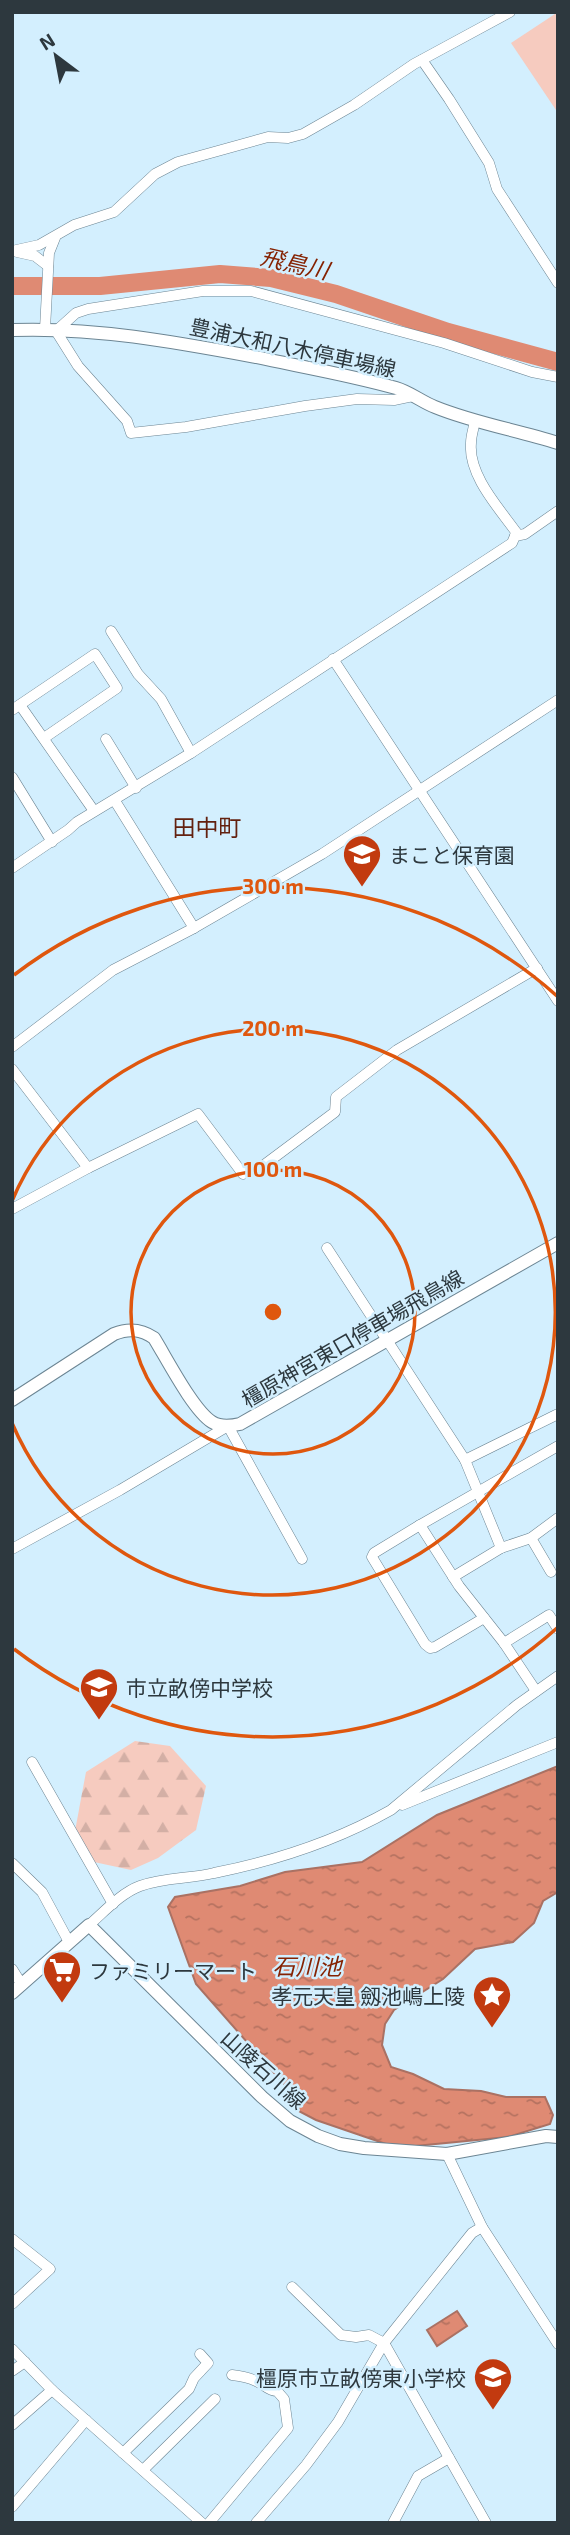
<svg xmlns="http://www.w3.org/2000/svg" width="570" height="2535" viewBox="0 0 570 2535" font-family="'Exo 2','Noto Sans JP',sans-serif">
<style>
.forest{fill:url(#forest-firs)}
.pitch{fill:#f6cbbf}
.water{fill:url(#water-ripples);stroke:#aa7163;stroke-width:2}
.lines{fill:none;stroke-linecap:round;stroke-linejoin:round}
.river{stroke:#df8a73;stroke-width:18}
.minor-casing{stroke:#6c8593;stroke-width:11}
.major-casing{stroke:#6c8593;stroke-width:14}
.minor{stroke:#fff;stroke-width:10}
.major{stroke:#fff;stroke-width:12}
.ring{fill:none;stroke:#df570e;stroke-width:3.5}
.labels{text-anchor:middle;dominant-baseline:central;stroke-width:5;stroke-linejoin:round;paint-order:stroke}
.street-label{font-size:21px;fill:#2d383e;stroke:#d3effe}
.poi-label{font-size:21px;fill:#2d383e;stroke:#d3effe;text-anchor:start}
.water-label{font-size:23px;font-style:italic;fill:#852202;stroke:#d3effe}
.neighbourhood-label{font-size:23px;fill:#63210f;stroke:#d3effe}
.centre{fill:#df570e;stroke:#d3effe;stroke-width:3.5}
.ring-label{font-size:21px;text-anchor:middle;font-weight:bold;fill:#df570e;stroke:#d3effe;stroke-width:5;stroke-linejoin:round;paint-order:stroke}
</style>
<defs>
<pattern id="forest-firs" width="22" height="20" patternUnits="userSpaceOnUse" patternTransform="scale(1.75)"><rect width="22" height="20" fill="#f6cbbf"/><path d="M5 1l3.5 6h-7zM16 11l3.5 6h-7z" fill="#d3afa5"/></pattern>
<pattern id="water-ripples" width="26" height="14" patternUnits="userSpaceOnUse" patternTransform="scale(1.75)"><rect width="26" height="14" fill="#df8a73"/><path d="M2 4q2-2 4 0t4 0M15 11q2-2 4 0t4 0" fill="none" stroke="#b57260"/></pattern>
</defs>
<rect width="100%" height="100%" fill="#d3effe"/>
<!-- forest -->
<polygon class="forest" points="135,1741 170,1746 206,1786 196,1830 158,1858 131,1870 94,1862 75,1831 86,1772"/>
<!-- pitch -->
<polygon class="pitch" points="558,12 558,113 511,43"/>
<!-- water -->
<g class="water">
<polygon points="558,1766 558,1892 543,1901 534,1923 513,1942 475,1949 443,1979 394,2010 385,2024 382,2045 391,2067 413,2074 444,2089 481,2091 506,2097 545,2097 553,2115 550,2124 508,2137 415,2146 386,2144 316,2120 289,2106 290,2091 196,1984 168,1907 175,1897 240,1886 285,1872 362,1862 437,1815"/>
<polygon points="457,2311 467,2326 437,2346 427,2330"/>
</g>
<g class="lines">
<!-- river -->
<polyline class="river" points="12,286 100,286 220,274 271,278 336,294 448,332 558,362"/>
<!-- minor casing -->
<g class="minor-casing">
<g id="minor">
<polyline points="422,60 449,99 489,163 497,189 558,283"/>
<polyline points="12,251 39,245 74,225 114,212 155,174 178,162 268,137 288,138 303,134 354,105 414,64 510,12"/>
<polyline points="17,252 35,256 48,266"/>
<polyline points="45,329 49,253 55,238"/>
<polyline points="413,396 394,400 357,399 305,406 186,427 131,433 127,421 78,366 56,331 76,313 88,309 203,291 251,291 444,343 532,372 558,377"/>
<path d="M475,420C474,428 471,435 471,443C468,475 499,508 516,532L515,536"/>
<polyline points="111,631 138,674 161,699 191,753"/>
<polyline points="333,659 558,1001"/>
<polyline points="20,705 94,811"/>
<polyline points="12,710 95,654 117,688 44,738"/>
<polyline points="106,739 136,788"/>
<polyline points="12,777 52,842"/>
<polyline points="115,801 194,928"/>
<polyline points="12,868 68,830 77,822 191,753 512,543 515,536 525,534 558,511"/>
<polyline points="12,1047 113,970 194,928 322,854 558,700"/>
<polyline points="12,1069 88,1168"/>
<polyline points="12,1209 88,1168 198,1114 243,1174 260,1168 335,1112 336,1097 397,1050 537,968"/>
<polyline points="327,1248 465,1460 501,1548"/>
<polyline points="465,1460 558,1414"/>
<polyline points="420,1525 374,1553 372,1557 425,1644 430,1648 435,1647 484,1618"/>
<polyline points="531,1538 551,1572"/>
<polyline points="12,1549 120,1490 228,1426 302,1559"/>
<polyline points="453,1577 501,1548 531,1538 558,1518"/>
<polyline points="504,1643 549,1615 558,1629"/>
<polyline points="536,1691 504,1643 459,1586 420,1525 558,1446"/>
<polyline points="32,1762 113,1904"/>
<polyline points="402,1805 558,1742"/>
<polyline points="12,1863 42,1892 69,1942"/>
<path d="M89,1925C104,1912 121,1893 140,1886C165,1877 190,1879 214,1873C274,1861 338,1840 391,1810L517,1705L558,1676"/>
<polyline points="12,1969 22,1985"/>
<polyline points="447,2154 482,2227 558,2344"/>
<polyline points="12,2239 50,2269 12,2304"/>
<polyline points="292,2287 341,2335 356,2337 369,2335 384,2343 486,2523"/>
<polyline points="12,2349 52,2390 202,2523"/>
<polyline points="12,2371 25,2362"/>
<polyline points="12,2425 52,2390"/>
<polyline points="123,2453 189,2389 194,2378 208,2363 200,2354"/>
<polyline points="143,2470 215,2399"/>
<polyline points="12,2507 86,2420"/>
<path d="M209,2523L288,2428L284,2399L277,2391C268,2391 264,2384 256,2381C248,2377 240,2376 232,2375"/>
<polyline points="256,2523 306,2465 338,2422 384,2343 472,2233 482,2227"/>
<polyline points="393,2523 418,2476 449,2458"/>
</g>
</g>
<!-- major casing -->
<g class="major-casing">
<g id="major">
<path d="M12,330C95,327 175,342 256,357C303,367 350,375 396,388C410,392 422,402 435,407C474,423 517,430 558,443"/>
<path d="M12,1400L114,1334C129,1328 141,1329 154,1338C167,1359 193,1410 212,1422C220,1427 231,1426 240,1424L558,1243"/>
<polyline points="12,1993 89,1925 262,2097 290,2121 318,2136 340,2144 364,2148 447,2154 546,2136 558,2137"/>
</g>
</g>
<!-- minor -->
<use href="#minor" class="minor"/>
<!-- major -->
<use href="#major" class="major"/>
</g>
<!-- distance rings -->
<g class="ring">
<circle cx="273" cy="1312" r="142"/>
<path d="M12 1201A283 283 0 1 1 12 1423"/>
<path d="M557 1628A425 425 0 0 1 14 1649M14 975A425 425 0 0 1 557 996"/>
</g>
<!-- icons -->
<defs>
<g id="school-pin" transform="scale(2.0125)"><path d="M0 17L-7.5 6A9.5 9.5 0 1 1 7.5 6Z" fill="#c23a0f" stroke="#d3effe"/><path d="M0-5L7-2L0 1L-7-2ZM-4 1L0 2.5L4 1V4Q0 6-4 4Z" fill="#fff"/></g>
<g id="supermarket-pin" transform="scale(2.0125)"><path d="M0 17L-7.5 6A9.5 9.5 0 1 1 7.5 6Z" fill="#c23a0f" stroke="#d3effe"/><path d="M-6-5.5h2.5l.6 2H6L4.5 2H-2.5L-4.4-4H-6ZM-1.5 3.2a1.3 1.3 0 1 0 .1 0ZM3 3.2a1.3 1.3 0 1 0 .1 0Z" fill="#fff"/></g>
<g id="sight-pin" transform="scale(2.0125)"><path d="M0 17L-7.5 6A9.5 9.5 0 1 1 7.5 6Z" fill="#c23a0f" stroke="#d3effe"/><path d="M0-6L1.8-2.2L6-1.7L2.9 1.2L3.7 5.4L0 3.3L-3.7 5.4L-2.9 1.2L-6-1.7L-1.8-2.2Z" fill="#fff"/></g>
</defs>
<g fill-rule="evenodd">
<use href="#school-pin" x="362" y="854"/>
<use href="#school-pin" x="99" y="1687"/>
<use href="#supermarket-pin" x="62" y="1970"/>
<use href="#sight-pin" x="492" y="1995"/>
<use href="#school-pin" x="493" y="2377"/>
</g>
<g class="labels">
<!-- street labels -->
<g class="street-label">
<text transform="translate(293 347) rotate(12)">豊浦大和八木停車場線</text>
<text transform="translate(352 1338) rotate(-30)">橿原神宮東口停車場飛鳥線</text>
<text transform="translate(264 2069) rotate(42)">山陵石川線</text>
</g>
<!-- poi labels -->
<g class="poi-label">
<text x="389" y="854">まこと保育園</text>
<text x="126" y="1687">市立畝傍中学校</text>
<text x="89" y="1970">ファミリーマート</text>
<text x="465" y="1995" text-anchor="end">孝元天皇 劔池嶋上陵</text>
<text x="466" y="2377" text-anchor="end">橿原市立畝傍東小学校</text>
</g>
<!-- water labels -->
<g class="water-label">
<text transform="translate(295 263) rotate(13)">飛鳥川</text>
<text x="307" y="1966">石川池</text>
</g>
<!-- neighbourhood labels -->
<g class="neighbourhood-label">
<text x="207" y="827">田中町</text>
</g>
</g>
<circle cx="273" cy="1312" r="10" class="centre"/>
<g class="ring-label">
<text x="273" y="894">300 m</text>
<text x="273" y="1036">200 m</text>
<text x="273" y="1177">100 m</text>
</g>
<!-- border -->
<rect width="570" height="2535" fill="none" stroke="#2d383e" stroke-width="28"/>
<!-- north arrow -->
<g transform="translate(56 56) rotate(328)" stroke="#d3effe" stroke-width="5" paint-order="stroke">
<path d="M0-5L12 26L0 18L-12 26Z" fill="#2d383e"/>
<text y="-10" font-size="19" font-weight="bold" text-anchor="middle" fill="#2d383e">N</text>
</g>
</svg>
